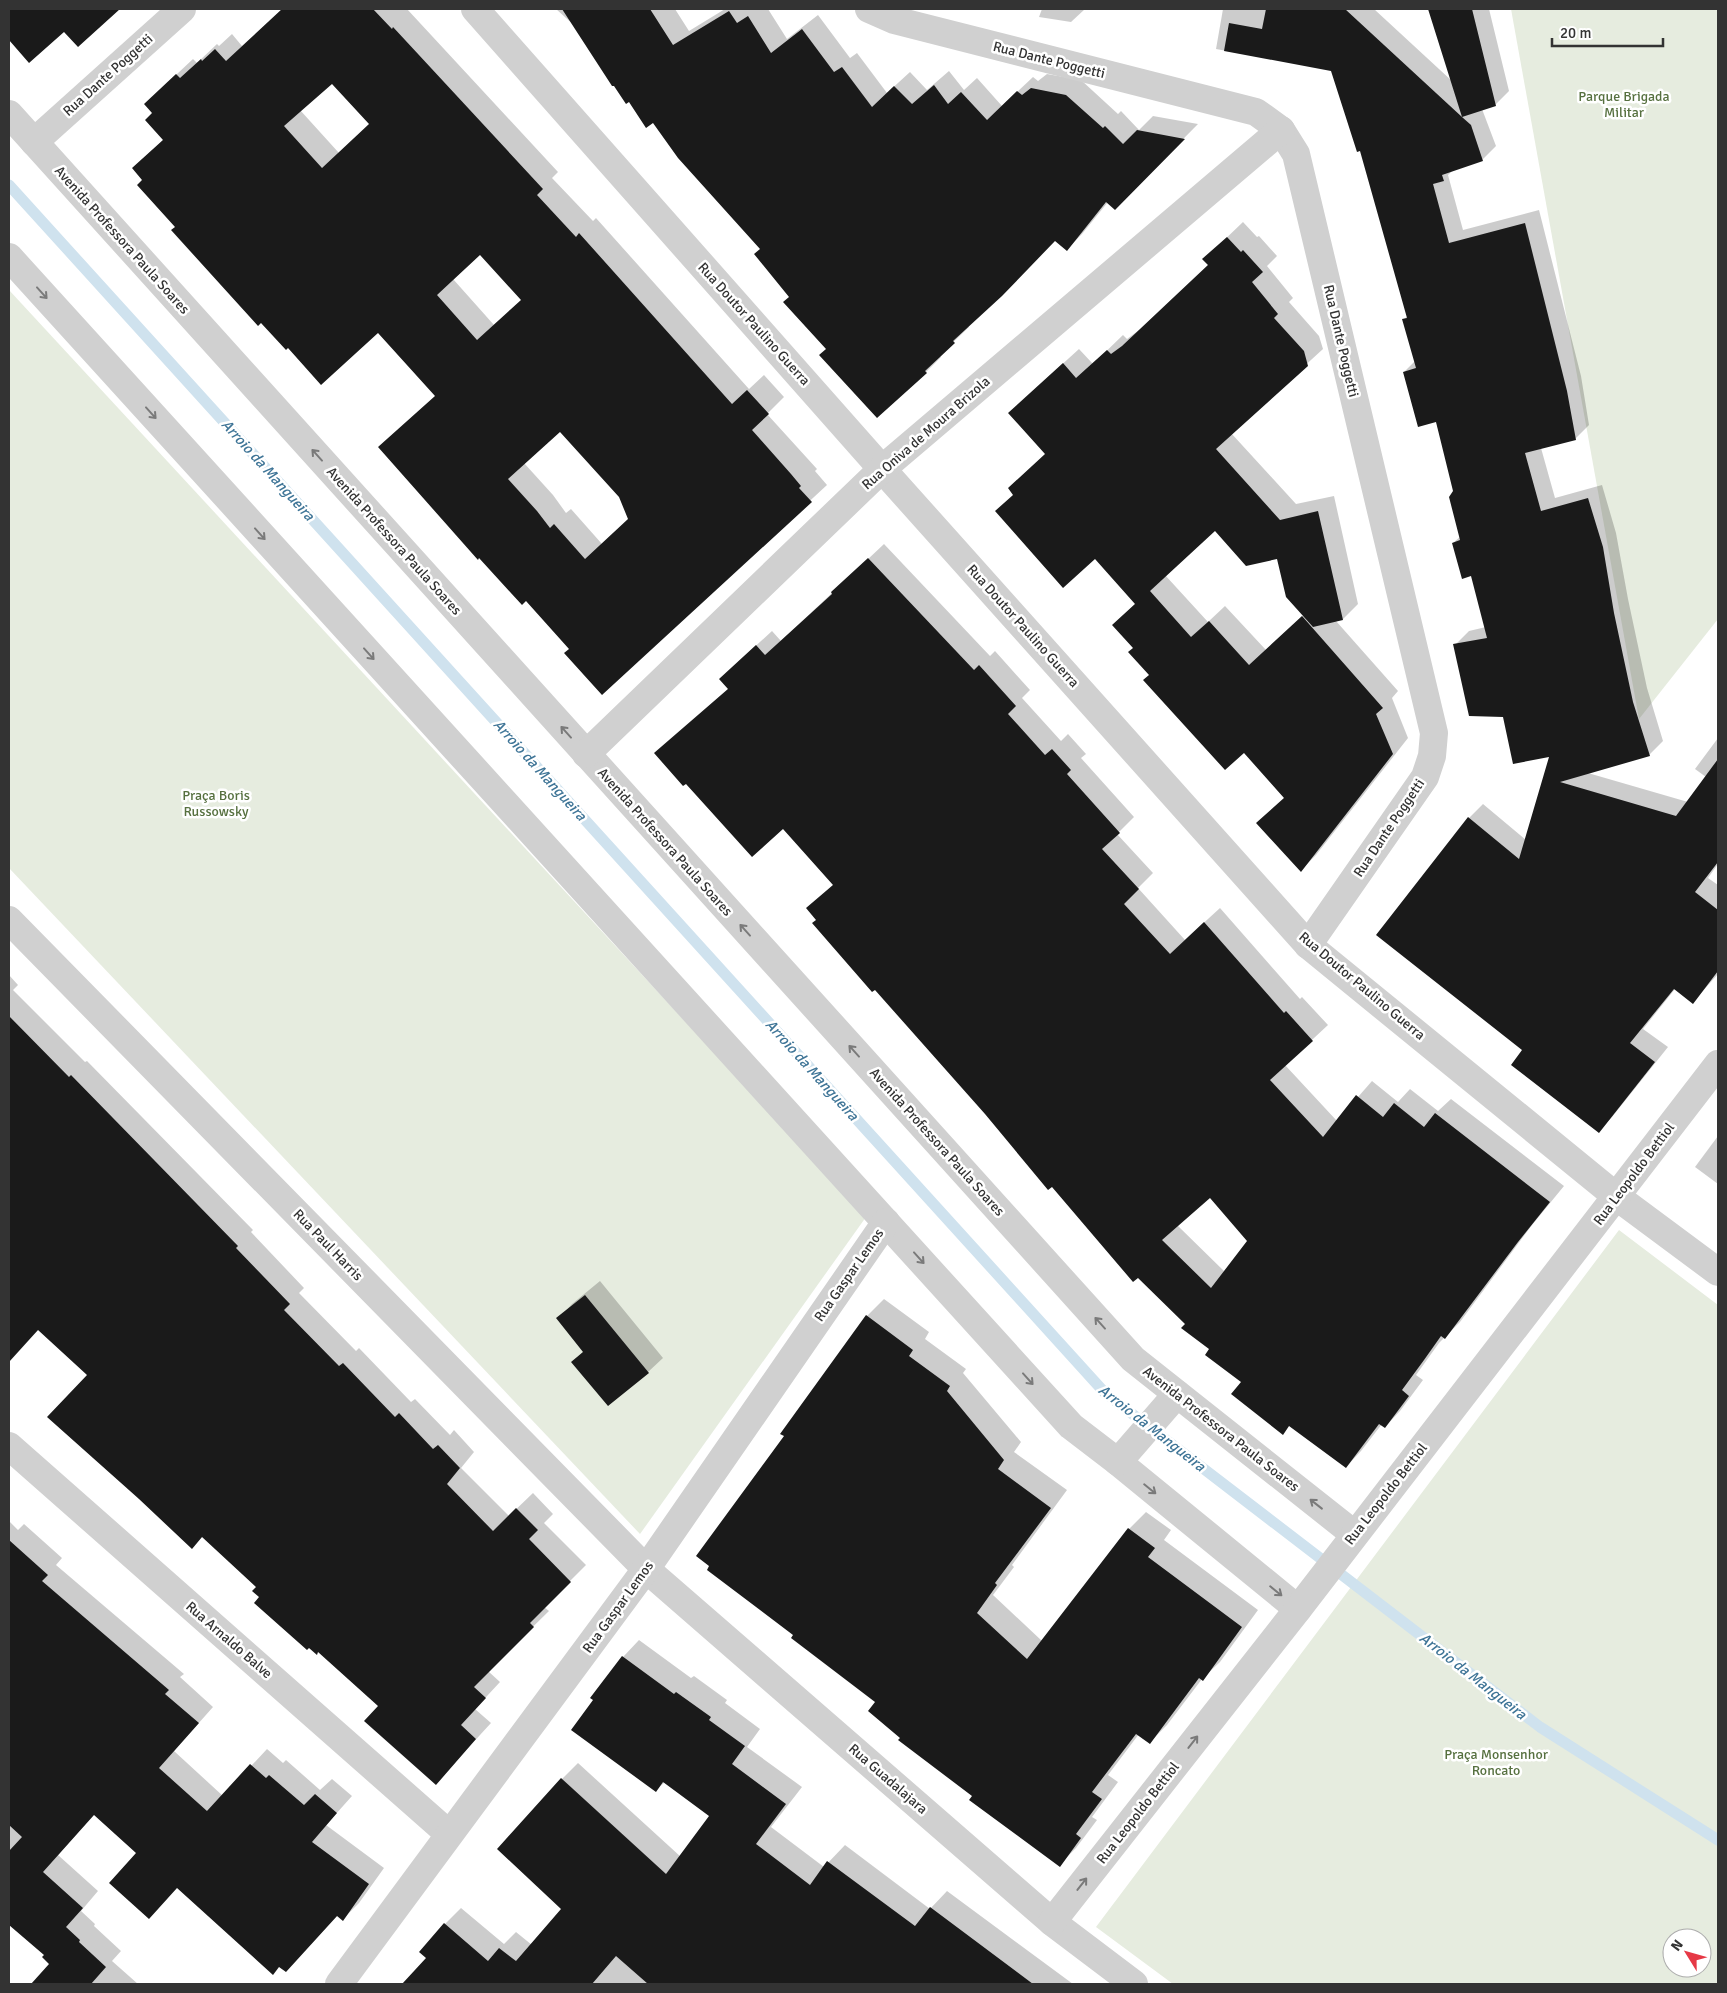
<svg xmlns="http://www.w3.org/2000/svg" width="1727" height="1993" viewBox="0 0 1727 1993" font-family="Signika,sans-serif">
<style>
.green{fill:#e6ecdf;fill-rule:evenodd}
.shadow{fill:#0003;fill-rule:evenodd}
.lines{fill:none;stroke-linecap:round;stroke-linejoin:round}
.stream{stroke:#cfe2ee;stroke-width:11}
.building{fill:#1a1a1a;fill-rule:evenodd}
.minor{stroke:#d0d0d0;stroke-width:28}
.oneway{stroke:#7a7a7a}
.labels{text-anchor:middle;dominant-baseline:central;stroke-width:5;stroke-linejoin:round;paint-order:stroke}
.street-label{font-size:14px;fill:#333;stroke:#fff}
.park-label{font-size:14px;fill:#56703f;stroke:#fff}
.water-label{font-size:15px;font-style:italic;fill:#3f7597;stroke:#fff}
</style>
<rect width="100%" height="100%" fill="#fff"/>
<!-- green -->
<g class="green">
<polygon points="1511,9 1718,9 1718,619 1639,719"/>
<polygon points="9,290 866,1217 640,1534 9,868"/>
<path d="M1619,1230L1718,1305V1984H1173L1096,1927ZM1672,1938H1702V1968H1672Z"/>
</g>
<!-- shadow -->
<g class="shadow">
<polygon points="9,9 118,9 78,45 64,30 29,61 9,39"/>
<path d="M282,9H407L558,172L552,178L593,221L596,218L749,389L764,375L784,397L767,414L817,469L815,471L827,485L602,693L570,649L436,395L378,331L176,227L144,180L133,168L164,139L154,112L162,88L193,59L197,63L217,44L219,46L232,34L242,46ZM332,82L370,124L339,153L300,110ZM480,253L522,300L494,325L453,279ZM560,430L636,513L602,544L571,509L566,513L553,495L524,463Z"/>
<polygon points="556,9 675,9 689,31 725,9 768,9 787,39 818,15 850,58 857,53 887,93 910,72 927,90 949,71 964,90 977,78 1002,106 1033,77 1038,81 1047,74 1081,80 1118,114 1121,111 1139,130 1153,116 1198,124 1115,208 1108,202 1082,234 1067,249 1055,239 968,326 969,327 939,356 941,357 926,372 827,349 790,296 762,249 653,122 629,101 576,27"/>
<polygon points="1042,9 1085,9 1071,22 1039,17"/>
<polygon points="1223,9 1374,9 1452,81 1429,9 1489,9 1509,91 1495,105 1482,109 1496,146 1482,160 1454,169 1448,175 1463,230 1539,210 1581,376 1589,425 1575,439 1541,448 1555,498 1602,485 1616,533 1628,599 1647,688 1663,741 1649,755 1588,773 1688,802 1706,777 1695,769 1718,738 1718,864 1708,878 1718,885 1718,974 1693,1002 1675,989 1643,1029 1668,1047 1612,1117 1599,1131 1524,1050 1377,934 1469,818 1483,804 1526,840 1551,755 1504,716 1455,645 1469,631 1486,627 1472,575 1453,543 1461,536 1455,491 1436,421 1404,372 1415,361 1404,319 1408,316 1361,149 1332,70 1216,49"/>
<path d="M1243,222L1257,237L1259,236L1277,256L1267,266L1293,298L1289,302L1319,336L1323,349L1231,433L1296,504L1334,496L1358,604L1343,619L1336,621L1398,691L1392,698L1408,738L1316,855L1301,870L1273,808L1285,797L1244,751L1150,675L1134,648L1113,625L1136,603L1095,557L1015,494L1046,454L1025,398L1079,349L1093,364L1123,335L1127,339L1139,330L1209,264L1220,244ZM1215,529L1278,557L1304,615L1266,650L1225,606L1208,622L1165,575Z"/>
<path d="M884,544L990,656L995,651L1030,690L1022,698L1061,741L1068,734L1086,754L1081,758L1134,817L1117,834L1153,873L1138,888L1185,940L1220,908L1300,999L1302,997L1328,1025L1285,1065L1337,1121L1372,1081L1398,1102L1410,1089L1438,1111L1451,1099L1564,1186L1532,1225L1460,1322L1439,1343L1416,1375L1423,1380L1400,1411L1385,1427L1382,1424L1361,1451L1346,1467L1290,1425L1282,1433L1242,1381L1052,1185L986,1114L808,908L834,884L783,828L687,783L656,753L729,688L736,664L772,631L781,641ZM1210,1196L1249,1241L1225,1272L1177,1225Z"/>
<polygon points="9,975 18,985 13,990 85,1062 87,1061 253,1230 251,1232 304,1288 299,1293 356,1351 359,1348 411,1402 415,1399 450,1435 454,1430 474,1452 461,1468 509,1516 533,1493 553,1514 544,1523 586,1565 544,1607 549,1611 488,1671 500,1682 475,1709 491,1723 436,1783 380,1706 261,1597 258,1587 203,1536 192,1547 88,1375 39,1329 16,1351 9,1345 9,1259 12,1262 39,1233 9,1204"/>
<polygon points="1718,1136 1718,1184 1695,1167"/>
<polygon points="600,1281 663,1358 648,1372 573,1362 584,1351 558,1319 572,1304"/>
<polygon points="884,1299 929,1332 925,1339 966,1369 963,1373 1021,1442 1014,1452 1067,1490 1012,1565 1014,1567 993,1595 1042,1641 1129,1529 1146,1512 1171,1530 1164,1540 1258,1610 1220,1662 1202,1679 1167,1725 1150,1742 1139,1734 1108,1775 1118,1782 1092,1817 1097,1820 1076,1848 1059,1865 902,1738 877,1702 795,1635 786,1435 867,1316"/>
<polygon points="9,1521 18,1530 24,1524 62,1558 56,1565 184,1674 180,1677 213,1707 174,1751 223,1796 267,1749 283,1763 286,1760 320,1790 332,1779 352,1796 326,1825 384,1868 359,1903 343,1919 338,1915 286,1971 138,1852 94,1814 58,1855 98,1891 81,1911 95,1924 94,1926 121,1951 112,1961 138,1984 54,1984 42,1974 51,1964 45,1955 9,1923"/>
<polygon points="639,1640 691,1678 694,1676 727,1700 725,1703 760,1729 747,1747 802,1787 771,1827 824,1867 845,1845 930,1909 947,1891 1073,1984 404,1984 427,1958 445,1924 461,1908 504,1944 516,1932 532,1945 563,1909 562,1779 578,1763 681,1857 710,1816 665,1782 656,1790 594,1700 623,1657"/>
</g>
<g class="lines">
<!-- stream -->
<polyline class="stream" points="9,185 1105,1393 1540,1727 1718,1840"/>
</g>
<!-- building -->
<g class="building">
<polygon points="9,9 120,9 78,47 64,32 29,63 9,40"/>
<path d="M282,9H373L392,29L393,27L543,189L537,195L576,237L579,233L732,404L747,390L769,414L752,430L791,474L801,486L799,488L812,502L602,695L564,653L569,649L526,601L522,605L479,558L478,560L378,447L435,396L378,333L321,385L288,348L286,350L261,323L258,326L171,230L175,227L137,185L142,180L132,168L163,140L145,120L152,113L144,104L176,74L180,78L201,59L202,61L215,49L226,61ZM332,84L369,124L322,168L284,126ZM480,255L521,300L477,340L437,295ZM560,432L619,497L628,519L585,559L554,524L550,528L537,511L508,479Z"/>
<polygon points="562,9 650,9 673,45 729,11 737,23 748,16 771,53 802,29 834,72 842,67 872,107 894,86 912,104 934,85 948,104 961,92 987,120 1017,91 1022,95 1031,88 1066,95 1103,128 1105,126 1123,144 1137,130 1185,139 1115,210 1106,202 1067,251 1055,241 1002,296 953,341 955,343 925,371 927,373 877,418 819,355 826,349 783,302 789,297 754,254 760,249 678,158 653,123 646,128 629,102 626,104 614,86 612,86"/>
<polygon points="1266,9 1345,9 1462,117 1428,9 1472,9 1496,106 1462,117 1471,125 1483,161 1442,175 1444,181 1433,184 1449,243 1525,223 1567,391 1576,440 1525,453 1541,511 1588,498 1603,547 1614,613 1633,702 1650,756 1560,782 1676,816 1718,759 1718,862 1695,892 1718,910 1718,971 1693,1004 1674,989 1630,1043 1655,1062 1599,1133 1511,1065 1522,1050 1376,935 1468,817 1519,859 1549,757 1513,764 1503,717 1469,716 1453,644 1487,638 1471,576 1462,579 1452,543 1460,540 1449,497 1453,491 1436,422 1418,427 1403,372 1416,368 1402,319 1407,318 1360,151 1357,152 1331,71 1224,51 1229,23 1262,29"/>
<polygon points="1227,237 1241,252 1243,250 1263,272 1252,282 1278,314 1274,318 1304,351 1308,366 1216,449 1280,520 1318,511 1343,620 1313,627 1286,597 1277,559 1246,566 1215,531 1150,591 1191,637 1209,621 1249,665 1302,616 1383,708 1376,714 1393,754 1301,872 1256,823 1284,798 1244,753 1225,770 1143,680 1149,675 1128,652 1133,648 1112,625 1135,604 1095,559 1063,588 995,511 1013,495 1008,488 1045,454 1008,413 1063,363 1076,378 1107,350 1111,354 1122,346 1208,265 1202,259"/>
<path d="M868,558L974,670L979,665L1016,706L1008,714L1045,755L1052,749L1071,770L1067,774L1120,833L1102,849L1139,889L1124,904L1170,954L1204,922L1284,1013L1286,1011L1313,1041L1270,1080L1323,1137L1356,1095L1383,1117L1394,1103L1424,1127L1435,1113L1550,1202L1518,1242L1445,1339L1441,1336L1424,1360L1402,1390L1409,1396L1385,1428L1379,1424L1346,1468L1289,1426L1283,1435L1231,1394L1241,1382L1205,1355L1209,1349L1181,1328L1185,1324L1138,1278L1133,1282L1052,1187L1048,1190L985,1114L875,990L872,992L812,923L816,920L806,908L833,885L783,829L752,857L686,784L683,786L654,753L728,689L719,679L756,645L765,655L832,594L831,592ZM1210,1198L1247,1241L1211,1288L1162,1240Z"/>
<polygon points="9,1016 69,1077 71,1075 238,1246 236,1248 290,1304 284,1310 339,1366 343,1363 395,1417 399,1413 433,1449 438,1445 460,1468 447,1484 493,1531 516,1508 538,1530 529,1539 571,1582 530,1623 534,1627 474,1687 486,1698 461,1725 476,1739 436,1785 364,1721 378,1706 318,1652 317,1655 309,1648 307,1650 254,1603 259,1597 252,1591 256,1587 202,1537 192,1549 139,1499 47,1417 87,1375 38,1330 9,1362"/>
<polygon points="585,1295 649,1373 608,1406 571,1362 583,1352 556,1318"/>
<polygon points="866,1315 913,1350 909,1356 950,1386 947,1391 1004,1460 998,1469 1051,1508 995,1583 997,1585 977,1613 1027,1659 1128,1528 1155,1548 1148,1557 1242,1627 1203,1681 1199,1678 1150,1744 1136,1734 1092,1792 1102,1799 1076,1834 1081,1838 1060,1867 969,1800 972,1796 898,1740 900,1738 868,1711 875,1702 791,1638 793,1635 707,1570 709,1566 696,1556 784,1436 780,1434"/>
<polygon points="9,1540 48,1575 42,1581 169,1690 165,1694 199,1723 159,1768 207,1811 250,1764 266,1778 269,1775 304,1805 315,1794 337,1813 312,1842 369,1884 343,1921 337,1916 286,1972 279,1967 273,1975 177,1888 149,1919 109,1883 136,1853 94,1815 43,1872 83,1908 66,1927 80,1940 79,1942 106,1967 91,1984 31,1984 49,1964 42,1957 44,1955 9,1925 9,1851 22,1837 9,1825"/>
<polygon points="622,1656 674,1694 676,1692 711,1717 709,1720 745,1746 732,1764 786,1804 756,1844 810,1885 827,1861 915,1926 930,1907 1033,1984 648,1984 616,1956 592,1984 402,1984 426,1958 419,1952 444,1923 488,1961 499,1948 516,1961 561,1909 497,1849 561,1778 666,1874 709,1816 663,1782 656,1792 571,1730 593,1700 590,1698"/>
</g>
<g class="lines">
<!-- minor -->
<g class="minor">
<polyline points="475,9 882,469 1308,945 1617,1197 1718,1272"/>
<polyline points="869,9 894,20 1256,112 1281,130 1296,154 1434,733 1432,756 1425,777 1308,945"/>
<polyline points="9,114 1133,1359 1354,1534"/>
<polyline points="34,142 182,9"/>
<polyline points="9,257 1071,1426 1118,1462 1298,1609"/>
<polyline points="586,754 882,469 1281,130"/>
<polyline points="9,920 646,1569 1052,1922 1134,1984"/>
<polyline points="9,1446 449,1834"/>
<polyline points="1118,1462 1177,1394"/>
<polyline points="1052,1922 1298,1609 1718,1064"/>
<polyline points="339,1984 646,1569 886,1222"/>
</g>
</g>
<!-- one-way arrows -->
<defs><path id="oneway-shaft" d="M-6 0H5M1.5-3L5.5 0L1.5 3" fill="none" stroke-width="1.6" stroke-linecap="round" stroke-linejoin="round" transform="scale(1.25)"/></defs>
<g class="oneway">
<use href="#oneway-shaft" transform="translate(42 293) rotate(48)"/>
<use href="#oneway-shaft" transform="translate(151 413) rotate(48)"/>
<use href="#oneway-shaft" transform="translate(317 455) rotate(-132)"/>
<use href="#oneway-shaft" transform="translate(260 534) rotate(48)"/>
<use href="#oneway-shaft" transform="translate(369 654) rotate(48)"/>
<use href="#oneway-shaft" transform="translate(566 732) rotate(-132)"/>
<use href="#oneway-shaft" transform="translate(745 930) rotate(-132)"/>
<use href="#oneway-shaft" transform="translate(854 1051) rotate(-132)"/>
<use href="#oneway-shaft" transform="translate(919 1258) rotate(48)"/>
<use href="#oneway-shaft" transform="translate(1100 1323) rotate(-132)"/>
<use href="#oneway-shaft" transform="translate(1028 1379) rotate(48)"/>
<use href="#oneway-shaft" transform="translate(1150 1489) rotate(39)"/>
<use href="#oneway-shaft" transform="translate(1316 1504) rotate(-142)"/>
<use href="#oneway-shaft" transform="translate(1276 1591) rotate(39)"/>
<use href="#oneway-shaft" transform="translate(1193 1742) rotate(-52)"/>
<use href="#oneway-shaft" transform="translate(1082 1884) rotate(-52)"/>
</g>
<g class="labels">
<!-- street labels -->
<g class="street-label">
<text transform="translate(1049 60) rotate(14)">Rua Dante Poggetti</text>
<text transform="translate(108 75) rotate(-42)">Rua Dante Poggetti</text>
<text transform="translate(122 240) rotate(48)">Avenida Professora Paula Soares</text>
<text transform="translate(754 324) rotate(48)">Rua Doutor Paulino Guerra</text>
<text transform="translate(1341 341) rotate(77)">Rua Dante Poggetti</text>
<text transform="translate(926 433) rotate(-41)">Rua Oniva de Moura Brizola</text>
<text transform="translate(394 541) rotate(48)">Avenida Professora Paula Soares</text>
<text transform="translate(1023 626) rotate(48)">Rua Doutor Paulino Guerra</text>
<text transform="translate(1389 828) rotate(-56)">Rua Dante Poggetti</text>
<text transform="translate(665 842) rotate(48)">Avenida Professora Paula Soares</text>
<text transform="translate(1362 986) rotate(40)">Rua Doutor Paulino Guerra</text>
<text transform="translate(937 1142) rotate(48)">Avenida Professora Paula Soares</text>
<text transform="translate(1634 1174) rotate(-53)">Rua Leopoldo Bettiol</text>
<text transform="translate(328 1245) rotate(46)">Rua Paul Harris</text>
<text transform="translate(849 1275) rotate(-55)">Rua Gaspar Lemos</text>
<text transform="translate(1221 1429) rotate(38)">Avenida Professora Paula Soares</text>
<text transform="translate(1386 1494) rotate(-52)">Rua Leopoldo Bettiol</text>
<text transform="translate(618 1607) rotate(-54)">Rua Gaspar Lemos</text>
<text transform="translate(229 1640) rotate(41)">Rua Arnaldo Balve</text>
<text transform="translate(888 1779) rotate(41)">Rua Guadalajara</text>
<text transform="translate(1138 1813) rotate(-52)">Rua Leopoldo Bettiol</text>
</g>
<!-- park labels -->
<g class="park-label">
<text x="1624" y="96">Parque Brigada<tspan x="1624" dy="16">Militar</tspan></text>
<text x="216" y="795">Praça Boris<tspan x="216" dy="16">Russowsky</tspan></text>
<text x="1496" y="1754">Praça Monsenhor<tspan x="1496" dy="16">Roncato</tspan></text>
</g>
<!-- water labels -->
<g class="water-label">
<text transform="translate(268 470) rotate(48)">Arroio da Mangueira</text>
<text transform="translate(540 770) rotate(48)">Arroio da Mangueira</text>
<text transform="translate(812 1070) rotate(48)">Arroio da Mangueira</text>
<text transform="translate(1152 1428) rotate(38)">Arroio da Mangueira</text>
<text transform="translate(1473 1676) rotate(38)">Arroio da Mangueira</text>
</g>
</g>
<!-- border -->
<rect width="1727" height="1993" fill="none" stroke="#333333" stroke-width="20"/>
<!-- north arrow -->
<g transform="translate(1687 1953) rotate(307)"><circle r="24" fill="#ffffff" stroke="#adadad"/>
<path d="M0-4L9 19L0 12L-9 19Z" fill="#e63946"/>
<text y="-8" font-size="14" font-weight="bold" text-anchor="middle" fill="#333333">N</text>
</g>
<!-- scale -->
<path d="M1552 38v8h111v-8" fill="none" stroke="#333333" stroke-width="2.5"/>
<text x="1560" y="38" font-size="15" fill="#333333" stroke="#ffffff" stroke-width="4" paint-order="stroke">20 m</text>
</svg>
